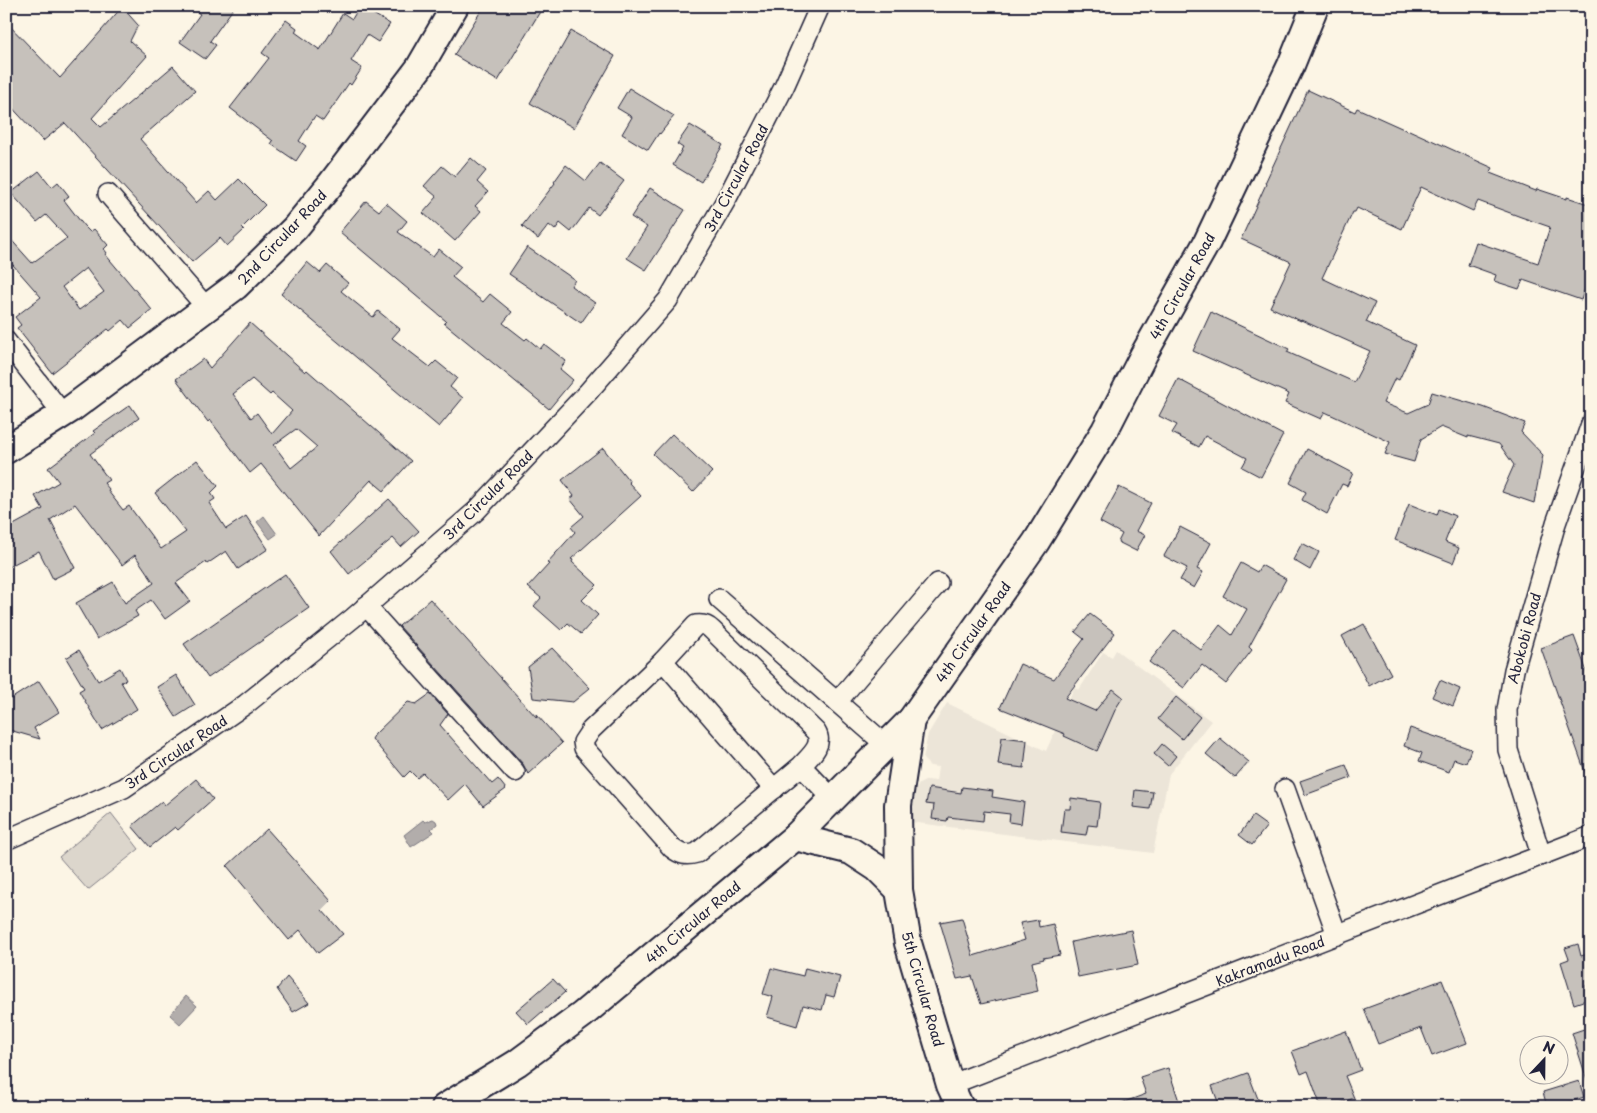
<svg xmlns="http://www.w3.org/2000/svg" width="1597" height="1113" viewBox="0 0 1597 1113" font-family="'Playpen Sans',sans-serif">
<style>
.built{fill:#ece5d8}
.green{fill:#dcd6cc;stroke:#7f7c84}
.water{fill:#b2adab;stroke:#78757e}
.building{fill:#c6c1bb;stroke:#22223b;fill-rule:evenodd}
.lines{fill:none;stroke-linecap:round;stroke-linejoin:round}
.street-casing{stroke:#22223b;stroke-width:22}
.secondary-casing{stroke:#22223b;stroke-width:30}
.street{stroke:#fcf5e5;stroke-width:19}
.secondary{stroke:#fcf5e5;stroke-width:26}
.labels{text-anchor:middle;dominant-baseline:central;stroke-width:4;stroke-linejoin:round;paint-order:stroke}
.street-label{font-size:14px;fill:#22223b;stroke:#fcf5e5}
</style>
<rect width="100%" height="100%" fill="#fcf5e5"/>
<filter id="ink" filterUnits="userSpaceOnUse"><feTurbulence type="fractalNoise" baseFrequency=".02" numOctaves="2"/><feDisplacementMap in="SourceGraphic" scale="10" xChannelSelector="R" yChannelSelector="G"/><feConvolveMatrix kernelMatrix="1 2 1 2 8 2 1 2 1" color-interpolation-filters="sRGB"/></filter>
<g filter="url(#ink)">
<!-- built -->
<polygon class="built" points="1116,650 1211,721 1169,774 1153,853 910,822 915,791 919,784 927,780 936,781 938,767 930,766 923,759 928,734 947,703 1046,751 1074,688 1079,690 1103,652 1112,657"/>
<!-- green -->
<polygon class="green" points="111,813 139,849 88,890 59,857"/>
<!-- water -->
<g class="water">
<polygon points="264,516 277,534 270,539 257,522"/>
<polygon points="433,819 436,821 437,824 431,829 434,832 411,847 404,835 423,820 425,822"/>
<polygon points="186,996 197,1006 180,1024 170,1015"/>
</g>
<!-- building -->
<g class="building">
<polygon points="188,6 235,6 210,41 216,45 205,59 180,42 200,14"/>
<polygon points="360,6 390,24 378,42 367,35 351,61 362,68 351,85 349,83 323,121 315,116 299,141 306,146 296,161 271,144 273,141 230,108 269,58 262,53 286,20 297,28 295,32 320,50 343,13 352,19"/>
<polygon points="484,6 534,6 541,10 498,81 454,55"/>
<polygon points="122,7 138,25 130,41 147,56 92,118 101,127 173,66 195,91 140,139 196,203 209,191 217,200 239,179 265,205 242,228 244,230 227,246 220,238 192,262 65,123 43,141 6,101 6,22 60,78"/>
<polygon points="571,31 615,56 574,128 530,103"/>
<polygon points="629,88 674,116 660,134 659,133 648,150 622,134 632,117 617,108"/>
<polygon points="1308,90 1355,112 1357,108 1408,131 1409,130 1493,168 1490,173 1536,191 1537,189 1567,199 1567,197 1591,205 1591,271 1581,300 1523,280 1519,289 1494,281 1496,275 1468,265 1476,242 1538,263 1550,227 1521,217 1478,201 1473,211 1421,187 1402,229 1357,208 1355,212 1353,212 1322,278 1375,303 1366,322 1415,345 1399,380 1395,378 1383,403 1408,413 1428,404 1432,392 1483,407 1525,423 1521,432 1543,455 1534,503 1502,492 1514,465 1499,444 1468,436 1468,438 1441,427 1421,439 1414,462 1385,454 1390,442 1325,412 1321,419 1285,403 1289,394 1193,351 1211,312 1289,349 1287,352 1354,382 1370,351 1301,320 1301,321 1270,307 1291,262 1241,239 1266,184 1265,183"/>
<polygon points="690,125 723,145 701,182 673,165 683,148 677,144"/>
<polygon points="471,158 486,171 477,182 488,192 475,206 481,211 455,241 423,213 437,197 424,186 442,166 455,177"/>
<polygon points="600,163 624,181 598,215 589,208 571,232 560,223 555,230 549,225 538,239 522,226 555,183 554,182 566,165 586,181"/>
<path d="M39,171L52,187L58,182L69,196L64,200L84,226L90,232L94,229L108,245L104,249L107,253L105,254L152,310L130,328L123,320L110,331L108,329L52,373L17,328L21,325L15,317L41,297L6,257V234L32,263L67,238L46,215L37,222L11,193ZM86,268L104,292L79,310L62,287Z"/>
<polygon points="650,188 685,210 646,270 627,258 647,227 631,217"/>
<polygon points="366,201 379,211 386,203 407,221 398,232 433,257 439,249 461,267 452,277 483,302 490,294 512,312 503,323 525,340 527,338 540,349 544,344 566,361 560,369 573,380 549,409 444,323 446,321 340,232"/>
<polygon points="527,247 575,280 571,286 595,303 581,323 509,274"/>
<polygon points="307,262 320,273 327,265 348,283 341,291 373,317 378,311 400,329 392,338 430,367 436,361 457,378 450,387 463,398 439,427 281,294"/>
<path d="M250,323L305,372L307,370L411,461L384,491L371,480L319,536L261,464L250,473L210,420L208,422L176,379L203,359L210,368ZM252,379L270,395L272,393L292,411L272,434L257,413L251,418L233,394ZM296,429L317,447L291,468L274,445Z"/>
<polygon points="1178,379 1283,435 1261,477 1242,467 1247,458 1205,436 1199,447 1172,433 1177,425 1159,416"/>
<polygon points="130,405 139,418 90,454 109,480 104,483 109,489 108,491 123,510 129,506 161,549 186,532 155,493 197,460 218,486 211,493 215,499 209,503 226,529 246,516 268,549 238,569 226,551 207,564 206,562 176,583 190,601 165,619 151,600 135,611 138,616 97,639 76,603 113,582 125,603 154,583 135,555 122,565 75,504 50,520 75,568 53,579 39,551 6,568 6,529 43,509 35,496 59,482 48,468 95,433 93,431"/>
<polygon points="672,434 712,472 693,492 653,454"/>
<polygon points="603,448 630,482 629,483 641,496 571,559 573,560 572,562 597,585 582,600 598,615 581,634 568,623 561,630 534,606 541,598 528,587 549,564 547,563 575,532 571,527 584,516 570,499 574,496 562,480"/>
<polygon points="1307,449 1353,473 1347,486 1342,484 1327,514 1302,500 1306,492 1290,483"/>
<polygon points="1119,487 1151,503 1136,531 1145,535 1136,551 1118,542 1122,534 1100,522"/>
<polygon points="389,499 419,531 401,547 393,538 349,574 331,551"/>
<polygon points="1409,504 1437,515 1439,509 1455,516 1445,542 1459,548 1453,563 1395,540"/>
<polygon points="1180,527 1211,543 1197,569 1203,572 1194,588 1180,580 1187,568 1164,556"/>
<polygon points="1302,543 1319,552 1310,570 1293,560"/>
<polygon points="1241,563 1257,572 1261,565 1286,579 1249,647 1252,650 1226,684 1202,665 1184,688 1149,662 1175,630 1201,650 1220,625 1232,635 1247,609 1223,596"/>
<polygon points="285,574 309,608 208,678 184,644"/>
<polygon points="430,599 537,718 536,714 562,743 528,774 523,764 399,626"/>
<polygon points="1090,614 1115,633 1065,698 1095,711 1113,689 1123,697 1116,708 1097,751 1064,736 1065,734 1000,708 1020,664 1054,679 1084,639 1075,632"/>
<polygon points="1364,624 1391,674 1369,686 1342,636"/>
<polygon points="1574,636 1591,683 1591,782 1589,783 1541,648"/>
<polygon points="552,648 590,688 573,702 533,698 528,667"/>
<polygon points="79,650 98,681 120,668 126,680 121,682 137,709 102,730 79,691 84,688 66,658"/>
<polygon points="176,675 195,705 176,717 157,687"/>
<polygon points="1440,680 1460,689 1453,706 1432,697"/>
<polygon points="39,681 59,712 34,728 40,739 6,729 6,702"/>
<polygon points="430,694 448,714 440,725 492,784 498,779 506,789 483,806 465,784 448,800 423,773 417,778 410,771 404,777 372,739 375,734 408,702 416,704"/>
<polygon points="1176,697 1200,717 1182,739 1158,719"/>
<polygon points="1410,728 1471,749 1466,763 1454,759 1449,772 1419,761 1422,753 1404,746"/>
<polygon points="1002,737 1027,740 1024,768 998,765"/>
<polygon points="1220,738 1249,762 1235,778 1206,754"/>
<polygon points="1162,744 1176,756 1168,766 1154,754"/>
<polygon points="1346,765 1351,778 1305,795 1300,781"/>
<polygon points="196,779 213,799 178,830 175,827 150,847 132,826 162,801 165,805"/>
<polygon points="962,787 993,791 992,797 1024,802 1021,824 1009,822 1010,814 984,811 983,821 948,817 947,821 932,819 934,805 926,804 929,788 961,793"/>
<polygon points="1135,790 1153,792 1150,809 1133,807"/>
<polygon points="1071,798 1100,802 1097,826 1088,825 1086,835 1061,832 1064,809 1070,809"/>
<polygon points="1253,816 1267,826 1252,845 1239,835"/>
<polygon points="267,829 331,901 322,910 343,934 318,953 300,930 289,940 227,866"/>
<polygon points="962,918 973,956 1025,940 1020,923 1038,920 1039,927 1053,924 1060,955 1043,958 1044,959 1032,962 1038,991 981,1004 972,976 957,979 940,922"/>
<polygon points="1131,930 1138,965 1078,977 1071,942"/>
<polygon points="1578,944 1581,956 1591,953 1591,984 1585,986 1589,999 1574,1004 1561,962 1569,959 1565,948"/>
<polygon points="771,968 803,976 805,968 840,977 834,997 826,995 822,1010 803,1005 797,1026 767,1017 773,997 763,994"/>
<polygon points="287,977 309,1003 293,1012 277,989"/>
<polygon points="553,979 565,992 528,1024 516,1011"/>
<polygon points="1442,980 1467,1043 1432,1056 1421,1028 1378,1044 1364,1009"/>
<polygon points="1587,1028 1591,1041 1591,1083 1588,1083 1572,1033"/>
<polygon points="1346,1031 1361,1070 1345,1076 1354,1098 1331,1107 1321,1107 1308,1071 1301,1074 1292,1051"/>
<polygon points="1168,1068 1181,1107 1117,1107 1116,1105 1146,1094 1140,1077"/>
<polygon points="1248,1073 1260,1104 1252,1107 1220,1107 1212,1086"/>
<polygon points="1579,1081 1584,1097 1553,1107 1547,1107 1543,1092"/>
</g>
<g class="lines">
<!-- street casing -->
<g class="street-casing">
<g id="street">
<polyline points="108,194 207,308"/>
<polyline points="6,341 63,414"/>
<polyline points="719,599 886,745"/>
<polyline points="366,606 515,772"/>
<polyline points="663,661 774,789"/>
<polyline points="837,702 938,583"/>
<path d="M801,766C810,756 824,745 816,732L712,630C707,625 703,624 696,625L663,661L591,730L583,742L584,748L672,848C681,855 686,856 697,853L801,766L833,799"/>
<polyline points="1285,789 1337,935"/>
<polyline points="6,840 124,788 246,704 353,618 476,511 588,392 668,300 726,200 784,87 820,6"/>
<polyline points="1541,855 1508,750 1507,710 1514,670 1556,523 1591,424"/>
<polyline points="950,1085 1591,836"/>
</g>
</g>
<!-- secondary casing -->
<g class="secondary-casing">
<g id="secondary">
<polyline points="6,450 71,409 236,286 295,228 330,185 419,68 455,6"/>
<polyline points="911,720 898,805 899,890 908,943 950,1085 960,1107"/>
<polyline points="795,837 851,851 877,868 899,890"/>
<polyline points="445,1107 517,1063 582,1015 795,837 911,720 1036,542 1105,430 1144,354 1207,242 1291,65 1315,6"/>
</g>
</g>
<!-- street -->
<use href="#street" class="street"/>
<!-- secondary -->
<use href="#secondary" class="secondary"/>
</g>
</g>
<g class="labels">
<!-- street labels -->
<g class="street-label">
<text transform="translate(736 178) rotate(-62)">3rd Circular Road</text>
<text transform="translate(282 237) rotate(-47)">2nd Circular Road</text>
<text transform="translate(1182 286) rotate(-61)">4th Circular Road</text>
<text transform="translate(488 495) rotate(-45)">3rd Circular Road</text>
<text transform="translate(973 632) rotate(-55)">4th Circular Road</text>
<text transform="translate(1524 638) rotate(-75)">Abokobi Road</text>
<text transform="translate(176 752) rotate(-34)">3rd Circular Road</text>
<text transform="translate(693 922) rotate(-40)">4th Circular Road</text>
<text transform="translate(1270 961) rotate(-21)">Kakramadu Road</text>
<text transform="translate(923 989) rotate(74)">5th Circular Road</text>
</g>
</g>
<!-- margin -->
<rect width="1597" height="1113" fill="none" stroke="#fcf5e5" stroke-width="25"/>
<rect x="12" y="12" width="1572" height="1088" fill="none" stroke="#22223b" stroke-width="2" filter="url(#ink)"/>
<!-- north arrow -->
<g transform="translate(1544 1060) rotate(22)"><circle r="24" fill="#fcf5e5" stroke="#a5a1a1"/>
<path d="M0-4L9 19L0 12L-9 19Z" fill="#22223b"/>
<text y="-8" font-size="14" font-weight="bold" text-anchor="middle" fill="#22223b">N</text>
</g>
</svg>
